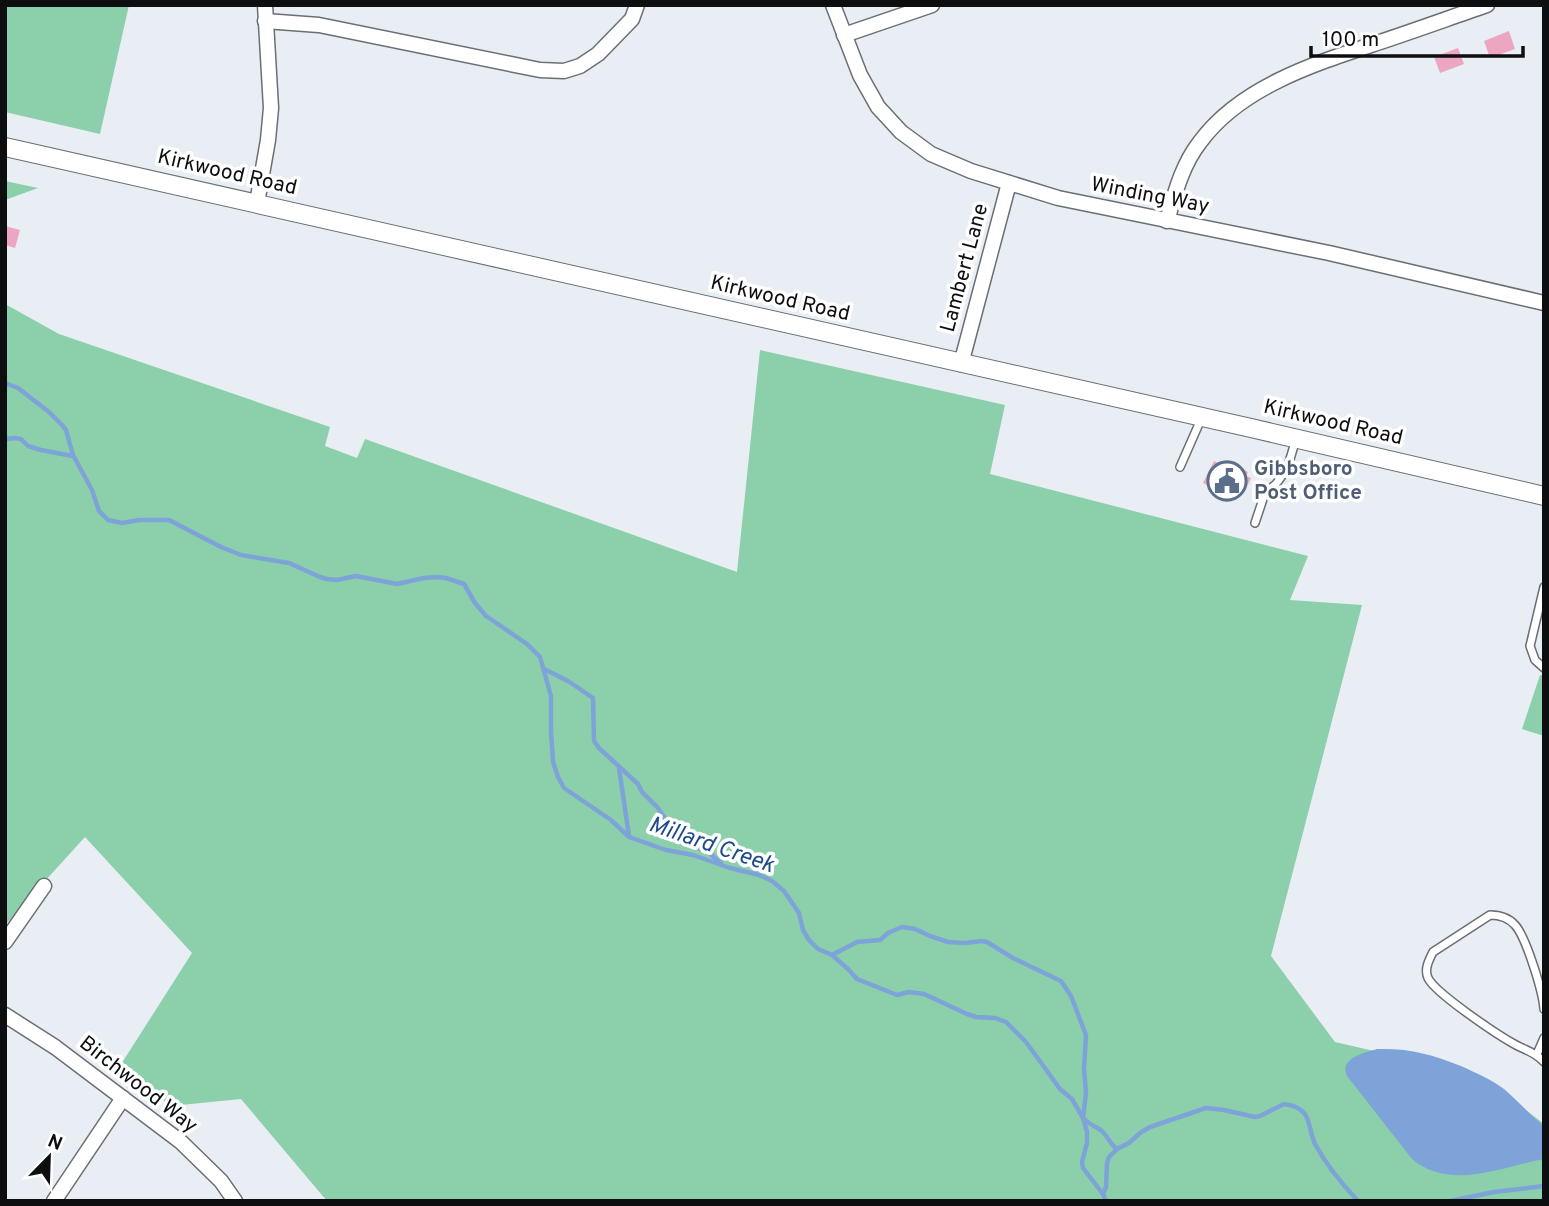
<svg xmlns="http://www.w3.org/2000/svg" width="1549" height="1206" viewBox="0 0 1549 1206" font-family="Overpass,sans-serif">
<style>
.green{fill:#8bd0aa}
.water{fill:#7ea3d8}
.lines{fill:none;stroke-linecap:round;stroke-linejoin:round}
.stream{stroke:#7ea3d8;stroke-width:4.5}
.building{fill:#eca6c1}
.service-casing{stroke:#6a6f75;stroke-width:10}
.minor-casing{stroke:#6a6f75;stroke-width:17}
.tertiary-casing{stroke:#6a6f75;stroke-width:20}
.service{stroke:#fff;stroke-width:7}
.minor{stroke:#fff;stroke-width:14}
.tertiary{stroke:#fff;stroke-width:18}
.labels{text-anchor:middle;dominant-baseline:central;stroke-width:7;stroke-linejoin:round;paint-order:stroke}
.street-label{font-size:21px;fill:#0c0e10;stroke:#fff}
.service-label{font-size:21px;font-weight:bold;fill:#4e5e75;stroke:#fff;text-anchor:start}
.water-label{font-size:23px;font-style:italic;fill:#1c4a8a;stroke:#fff}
</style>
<rect width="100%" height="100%" fill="#e9eef5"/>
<!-- green -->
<g class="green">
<polygon points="5,5 129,5 100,134 5,112"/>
<polygon points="5,181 38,188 5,200"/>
<polygon points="5,304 59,334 330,427 325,446 357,458 365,439 737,572 760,350 1005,405 990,474 1308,556 1290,600 1362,605 1271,956 1335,1042 1482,1076 1544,1124 1544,1201 327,1201 241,1099 171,1106 118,1069 192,953 85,837 5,925"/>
<polygon points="1540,675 1544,676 1544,736 1522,729"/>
</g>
<!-- water -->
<path class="water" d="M1377,1049C1409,1048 1431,1054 1461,1066C1476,1073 1491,1079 1504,1089C1518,1101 1530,1115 1544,1126V1159C1501,1167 1450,1191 1412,1159L1347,1076C1339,1058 1364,1053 1377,1049Z"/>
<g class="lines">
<!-- stream -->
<g class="stream">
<polyline points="5,383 18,388 49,412 62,425 66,430 73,455 92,490 99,511 108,520 122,523 139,520 169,520 221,547 241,555 289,563 320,577 327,579 337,580 356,576 397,584 424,578 437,577 446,578 464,584 475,603 486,616 527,644 540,657 551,696 551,732 553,762 558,777 564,788 611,820 629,837 666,850 693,855 730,868 759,875 772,881 784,891 799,913 803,930 809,940 818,949 832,955 848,969 857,979 897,995 909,992 924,994 967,1014 976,1017 995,1018 1006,1022 1026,1042 1060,1089 1072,1099 1083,1118 1087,1132 1087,1143 1082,1162 1083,1168 1103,1194 1106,1201"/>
<polyline points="5,439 15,438 21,439 28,446 41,450 73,456"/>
<polyline points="544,669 568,681 593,698 594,741 599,748 638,784 642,792 657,807 668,822 673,834 687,844 708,852 721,863"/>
<polyline points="619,768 629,836"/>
<path d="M832,955L857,942L880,940L888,933L902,927L915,929L930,936L948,942L965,943L982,941L987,942L1013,958L1061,981L1071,996L1086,1035L1084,1069L1086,1093L1083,1118C1090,1125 1095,1126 1102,1131C1108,1137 1110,1144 1117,1149"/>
<path d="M1103,1194L1106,1187L1107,1163L1109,1157L1117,1149L1129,1143L1140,1133L1150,1127L1206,1108L1224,1110L1255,1117L1260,1116L1284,1104C1292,1105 1299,1107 1304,1113C1310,1119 1310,1134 1315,1144C1327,1166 1341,1183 1358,1201"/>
<polyline points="1450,1201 1494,1192 1544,1186"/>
</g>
</g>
<!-- building -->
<g class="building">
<polygon points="1509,31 1515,49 1490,58 1484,41"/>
<polygon points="1458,48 1464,64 1440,73 1434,57"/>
<polygon points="5,226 20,230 15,248 5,245"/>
<polygon points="1214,461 1239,473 1241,468 1248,472 1246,476 1251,478 1245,491 1242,489 1236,500 1203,483"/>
</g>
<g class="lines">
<!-- service casing -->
<g class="service-casing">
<g id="service">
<polyline points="1180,467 1202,417"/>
<polyline points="1255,523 1265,493 1276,484 1287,469 1296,439"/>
<polyline points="1544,587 1530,646 1535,660 1544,668"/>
<path d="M1544,1009C1543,992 1526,937 1515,925C1508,917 1500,915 1490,915L1433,952C1429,960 1424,969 1428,978C1435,993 1499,1036 1516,1045C1527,1051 1535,1052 1544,1062"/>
<polyline points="1537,1054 1544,1038"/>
</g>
</g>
<!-- minor casing -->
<g class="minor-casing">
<g id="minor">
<polyline points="833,5 860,75 878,107 901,132 931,154 971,171 1058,198 1329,253 1544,303"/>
<polyline points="265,21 319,25 540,70 564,71 580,66 598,54 632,19 637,5"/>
<polyline points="844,35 932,5"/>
<polyline points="257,203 268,140 271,108 265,5"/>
<path d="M1167,221C1175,193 1182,165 1200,142C1241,86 1317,63 1380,42C1416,30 1452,17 1487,5"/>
<polyline points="961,364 1009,183"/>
<polyline points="5,942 44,886"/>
<polyline points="5,1015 55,1047 181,1142 221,1181 235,1201"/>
<polyline points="54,1201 123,1098"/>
</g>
</g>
<!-- tertiary casing -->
<g class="tertiary-casing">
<polyline id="tertiary" points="5,147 1251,428 1544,496"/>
</g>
<!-- service -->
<use href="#service" class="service"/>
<!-- minor -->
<use href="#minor" class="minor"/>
<!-- tertiary -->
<use href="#tertiary" class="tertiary"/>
</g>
<!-- icons -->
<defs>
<g id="civic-ring" transform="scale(2.0125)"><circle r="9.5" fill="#fff" stroke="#5c6f8a" stroke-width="1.5"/><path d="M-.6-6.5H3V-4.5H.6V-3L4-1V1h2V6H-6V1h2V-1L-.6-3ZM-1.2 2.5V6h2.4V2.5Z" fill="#5c6f8a"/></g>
</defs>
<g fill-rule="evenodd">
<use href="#civic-ring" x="1227" y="481"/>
</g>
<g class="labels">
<!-- street labels -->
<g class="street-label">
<text transform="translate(227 173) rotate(13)">Kirkwood Road</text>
<text transform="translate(1150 196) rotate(11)">Winding Way</text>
<text transform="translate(965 268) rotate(-75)">Lambert Lane</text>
<text transform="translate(780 299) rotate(13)">Kirkwood Road</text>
<text transform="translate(1333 423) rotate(13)">Kirkwood Road</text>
<text transform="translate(138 1085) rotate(38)">Birchwood Way</text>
</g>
<!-- service labels -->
<g class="service-label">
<text x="1254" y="469">Gibbsboro<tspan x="1254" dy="24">Post Office</tspan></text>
</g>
<!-- water labels -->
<g class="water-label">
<text transform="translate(711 846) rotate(19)">Millard Creek</text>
</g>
</g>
<!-- border -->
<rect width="1549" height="1206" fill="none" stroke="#0c0e10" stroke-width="14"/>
<!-- north arrow -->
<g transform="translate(49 1157) rotate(23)" stroke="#ffffff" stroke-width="5" paint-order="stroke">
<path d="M0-5L12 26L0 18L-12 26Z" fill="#0c0e10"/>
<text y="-10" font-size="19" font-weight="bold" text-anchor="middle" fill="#0c0e10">N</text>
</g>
<!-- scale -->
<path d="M1311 46v10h212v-10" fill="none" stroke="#0c0e10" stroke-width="3.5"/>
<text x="1322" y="46" font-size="21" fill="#0c0e10" stroke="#ffffff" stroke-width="5" paint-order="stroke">100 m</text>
</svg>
